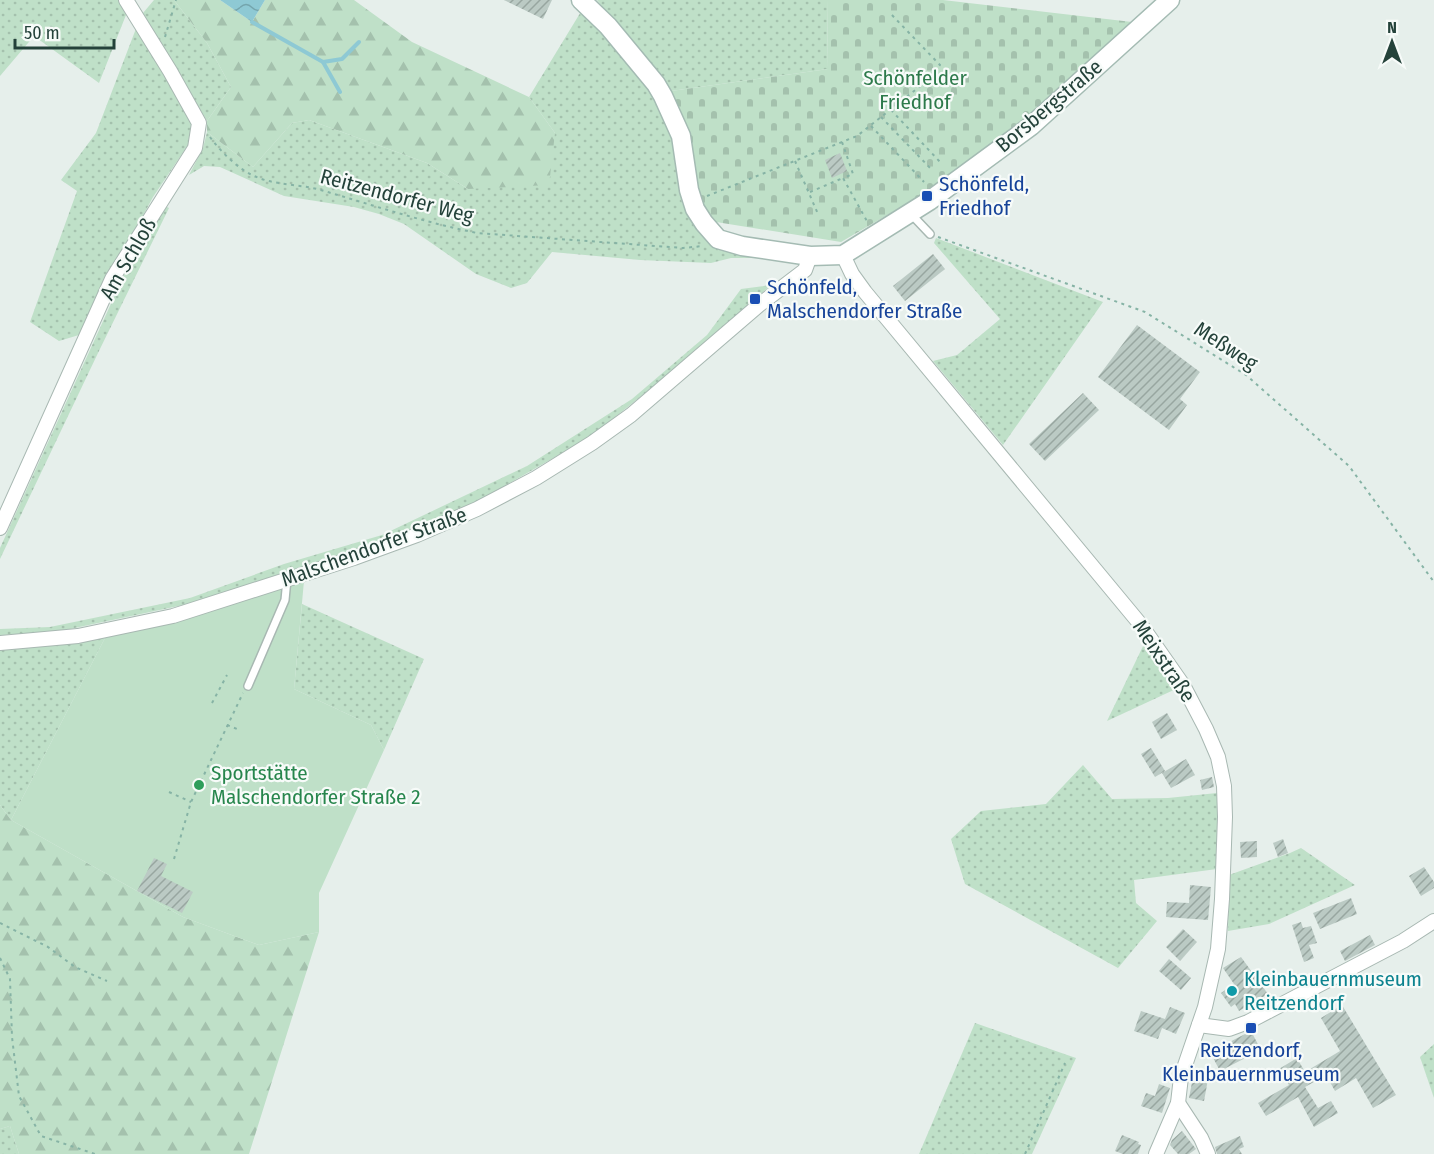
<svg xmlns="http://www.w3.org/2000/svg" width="1434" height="1154" viewBox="0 0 1434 1154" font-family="'Fira Sans Condensed',sans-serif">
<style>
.grass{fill:url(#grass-dots)}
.forest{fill:url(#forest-firs)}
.cemetery{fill:url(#cemetery-stones)}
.pitch{fill:#bfe0c8}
.water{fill:url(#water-waves)}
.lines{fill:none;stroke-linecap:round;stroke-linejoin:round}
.stream{stroke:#8ec9d4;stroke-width:4}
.building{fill:url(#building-hatch)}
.lane-casing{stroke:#a8b8b2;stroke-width:10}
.street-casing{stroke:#a8b8b2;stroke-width:16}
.secondary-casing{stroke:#a4bbb3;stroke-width:21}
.path{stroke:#86b3a5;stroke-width:2;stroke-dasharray:3 4.5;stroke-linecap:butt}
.lane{stroke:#fff;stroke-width:7}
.street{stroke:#fff;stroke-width:14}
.secondary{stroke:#fff;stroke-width:18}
.transit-dot{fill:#1a4fb4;stroke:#f7fbf9;stroke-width:2}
.leisure-dot{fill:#2e9e5b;stroke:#f7fbf9;stroke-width:2}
.culture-dot{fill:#0f9aa8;stroke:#f7fbf9;stroke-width:2}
.labels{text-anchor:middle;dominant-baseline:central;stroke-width:4.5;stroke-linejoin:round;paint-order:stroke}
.park-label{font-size:21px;fill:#2d7a4b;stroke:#f7fbf9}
.street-label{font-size:21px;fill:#24423a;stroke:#f7fbf9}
.transit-label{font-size:21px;fill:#164399;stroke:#f7fbf9;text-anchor:start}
.leisure-label{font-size:21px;fill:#27864d;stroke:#f7fbf9;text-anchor:start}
.culture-label{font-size:21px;fill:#0d838f;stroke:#f7fbf9;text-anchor:start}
</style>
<defs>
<pattern id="grass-dots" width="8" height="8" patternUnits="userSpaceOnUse" patternTransform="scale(1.5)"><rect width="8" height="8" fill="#bfe0c8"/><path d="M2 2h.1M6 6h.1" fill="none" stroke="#a4c1ad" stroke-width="1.8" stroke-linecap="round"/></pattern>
<pattern id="forest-firs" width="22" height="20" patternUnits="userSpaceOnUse" patternTransform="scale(1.5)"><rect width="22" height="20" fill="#bfe0c8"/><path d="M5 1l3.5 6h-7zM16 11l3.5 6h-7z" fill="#a4c1ad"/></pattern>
<pattern id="cemetery-stones" width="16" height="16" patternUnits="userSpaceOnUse" patternTransform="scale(1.5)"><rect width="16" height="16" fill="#bfe0c8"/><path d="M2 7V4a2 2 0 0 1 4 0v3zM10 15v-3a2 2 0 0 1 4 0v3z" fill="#a4c1ad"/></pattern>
<pattern id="water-waves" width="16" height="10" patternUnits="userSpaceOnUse" patternTransform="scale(1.5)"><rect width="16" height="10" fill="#8ec9d4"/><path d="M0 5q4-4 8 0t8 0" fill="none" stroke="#74a5ad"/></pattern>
<pattern id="building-hatch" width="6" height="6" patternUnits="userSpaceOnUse" patternTransform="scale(1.5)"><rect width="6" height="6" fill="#bbcac4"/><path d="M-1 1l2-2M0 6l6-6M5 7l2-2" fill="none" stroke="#98a6a0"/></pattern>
</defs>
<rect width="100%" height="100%" fill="#e6efeb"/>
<!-- grass -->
<g class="grass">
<polygon points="0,0 118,0 128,10 99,83 34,36 0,76"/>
<polygon points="154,0 174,0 207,43 231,87 207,121 143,13"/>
<polygon points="597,0 827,0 828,69 671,91"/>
<polygon points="582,10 638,74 658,100 673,135 682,203 696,228 724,251 767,258 731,258 711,263 640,260 552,252 527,283 511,288 476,274 404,224 379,214 354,207 284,196 220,167 204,166 189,175 203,148 207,132 253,167 292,123 309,120 427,163 468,189 555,133 529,97"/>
<polygon points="137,26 191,122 190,142 153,197 79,335 59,341 30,322 77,191 61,180 96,133"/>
<polygon points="165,206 169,208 98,353 0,559 0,548 129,264"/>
<polygon points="936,238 1103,302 1003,445 933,361 957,355 1000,319 934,243"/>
<polygon points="771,285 689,358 590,437 480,500 381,541 188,604 51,633 0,635 0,629 50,627 190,598 284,564 382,535 527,466 632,399 707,335 741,289"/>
<polygon points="302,604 424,659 384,750 371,725 294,689"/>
<polygon points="105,638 11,820 0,805 0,648 22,648"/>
<polygon points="1145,642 1178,688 1107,721"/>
<polygon points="1083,765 1112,799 1168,798 1217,793 1217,869 1134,880 1136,903 1157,921 1118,968 965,884 951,839 981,811 1046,804"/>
<polygon points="1301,848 1355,885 1269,924 1228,931 1229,875 1290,853"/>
<polygon points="975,1023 1076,1058 1032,1154 919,1154"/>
<polygon points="1434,1044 1434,1098 1420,1057"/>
<polygon points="10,1126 19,1154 0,1154 0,1129"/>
</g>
<!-- forest -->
<g class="forest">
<polygon points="174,0 220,0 252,22 265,0 354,0 412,42 529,97 555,133 549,185 468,189 427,163 309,120 292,123 253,167 207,132 207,121 231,87 207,43"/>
<polygon points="0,805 11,820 183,917 259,945 319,932 249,1154 19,1154 10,1126 0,1129"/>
</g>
<!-- cemetery -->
<polygon class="cemetery" points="827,0 943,0 1132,22 1025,118 930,190 841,242 710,221 697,195 686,125 671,91 828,69"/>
<!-- pitch -->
<polygon class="pitch" points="304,581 294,689 371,725 384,750 319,893 319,932 259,945 183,917 11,820 105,638 196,615"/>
<!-- water -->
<polygon class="water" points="220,0 265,0 252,22"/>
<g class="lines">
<!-- stream -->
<g class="stream">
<polyline points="252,22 323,62 340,92"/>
<polyline points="323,62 342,59 359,42"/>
</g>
</g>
<!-- building -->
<g class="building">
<polygon points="504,0 552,0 543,19"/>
<polygon points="840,153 847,171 832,178 825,160"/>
<polygon points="933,254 945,269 905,301 893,286"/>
<polygon points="1137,325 1200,372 1180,399 1187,405 1169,430 1098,377"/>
<polygon points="1083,393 1099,410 1045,461 1029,444"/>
<polygon points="1167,713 1177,730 1161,739 1152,722"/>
<polygon points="1151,748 1165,771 1155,777 1141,754"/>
<polygon points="1186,759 1195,775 1171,788 1162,773"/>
<polygon points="1212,777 1214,787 1202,790 1200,780"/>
<polygon points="1283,839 1288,853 1278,857 1273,843"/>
<polygon points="1257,841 1257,857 1241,858 1240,842"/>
<polygon points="154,858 167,864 161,876 193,892 182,913 137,891"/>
<polygon points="1424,867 1434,882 1434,888 1421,896 1409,876"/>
<polygon points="1190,885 1211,887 1208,920 1166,917 1167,902 1189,903"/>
<polygon points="1351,898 1357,914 1320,929 1313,913"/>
<polygon points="1301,922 1303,928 1311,926 1317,943 1309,945 1314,958 1304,962 1292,925"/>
<polygon points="1183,929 1197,942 1180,961 1166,947"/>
<polygon points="1370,935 1375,945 1345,961 1340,951"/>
<polygon points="1241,957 1268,994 1239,1011 1235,1004 1231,1007 1221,993 1234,984 1223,968"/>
<polygon points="1169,959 1191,978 1181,990 1159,971"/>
<polygon points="1342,1005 1396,1095 1373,1108 1356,1078 1335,1091 1326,1075 1305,1087 1318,1108 1331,1101 1338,1113 1314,1127 1298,1097 1266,1116 1258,1103 1289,1085 1279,1069 1297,1058 1305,1072 1340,1051 1321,1018"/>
<polygon points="1170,1007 1185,1013 1176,1034 1162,1028 1158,1039 1134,1031 1141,1011 1165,1019"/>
<polygon points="1251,1031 1261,1050 1220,1071 1210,1052"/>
<polygon points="1194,1072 1209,1074 1204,1101 1189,1098"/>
<polygon points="1159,1084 1170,1088 1162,1113 1141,1106 1146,1093 1155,1096"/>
<polygon points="1182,1131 1196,1149 1189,1154 1178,1154 1170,1145 1172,1140"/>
<polygon points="1122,1135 1139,1142 1138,1144 1141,1145 1138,1154 1123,1154 1115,1151"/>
<polygon points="1240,1136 1244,1147 1239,1149 1242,1154 1217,1154 1215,1147"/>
</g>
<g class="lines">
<!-- lane casing -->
<g class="lane-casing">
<g id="lane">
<polyline points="911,214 930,234"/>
<polyline points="248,686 285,600 287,579"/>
</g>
</g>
<!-- street casing -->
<g class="street-casing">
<g id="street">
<polyline points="843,255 852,274 865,292 1141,625 1183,685 1206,729 1218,757 1224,786 1225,817 1222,899 1218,949 1205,1007 1181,1077 1178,1103 1156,1154"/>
<polyline points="0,528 112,279 195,148 199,123 170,71 126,0"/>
<polyline points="0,643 78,636 173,616 354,558 417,535 477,509 536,478 592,443 631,415 759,305 805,270 810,256"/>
<polyline points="1199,1025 1229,1029 1248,1022 1403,941 1434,921"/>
<polyline points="1178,1103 1201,1138 1208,1154"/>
</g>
</g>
<!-- secondary casing -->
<g class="secondary-casing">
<polyline id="secondary" points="581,0 608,26 656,84 663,96 681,136 689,190 695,209 704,223 718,239 742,246 810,256 843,255 929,201 1031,126 1170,0"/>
</g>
<!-- path -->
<g class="path">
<polyline points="165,37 176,0"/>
<polyline points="891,110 942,164"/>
<polyline points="881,117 933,171"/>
<polyline points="871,126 924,182"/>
<path d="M210,137C221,152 237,168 254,176C274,185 296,184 317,189C370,204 422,222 477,233L683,248L703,246"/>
<polyline points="842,142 853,174 843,178 868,223"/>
<polyline points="795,161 818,214"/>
<polyline points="810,192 843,178"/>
<polyline points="707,196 857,136 928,80 940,65 889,12"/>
<polyline points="938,237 1145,312 1246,375 1349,466 1434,582"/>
<polyline points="212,703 227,675"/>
<polyline points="227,725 237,729"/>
<polyline points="169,792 191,802"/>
<polyline points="174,859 191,802 243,693"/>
<polyline points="0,923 48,947 75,967 107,981"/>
<polyline points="0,958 10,979 12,1037 19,1096 41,1136 95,1154"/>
<polyline points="1025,1154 1065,1063"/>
</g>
<!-- lane -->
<use href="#lane" class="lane"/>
<!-- street -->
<use href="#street" class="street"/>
<!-- secondary -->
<use href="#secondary" class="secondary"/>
</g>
<!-- markers -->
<g class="transit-dot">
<rect x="921" y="190" width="12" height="12" rx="3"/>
<rect x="749" y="293" width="12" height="12" rx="3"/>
<rect x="1245" y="1022" width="12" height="12" rx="3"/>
</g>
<circle class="leisure-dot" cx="199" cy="785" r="6"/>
<circle class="culture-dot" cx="1232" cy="991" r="6"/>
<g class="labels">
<!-- park labels -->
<g class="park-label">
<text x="915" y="78">Schönfelder<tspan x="915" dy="24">Friedhof</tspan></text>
</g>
<!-- street labels -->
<g class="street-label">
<text transform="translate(1049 106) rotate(-40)">Borsbergstraße</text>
<text transform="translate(397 196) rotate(15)">Reitzendorfer Weg</text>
<text transform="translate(128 259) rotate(-60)">Am Schloß</text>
<text transform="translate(1226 346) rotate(33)">Meßweg</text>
<text transform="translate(374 547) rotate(-20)">Malschendorfer Straße</text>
<text transform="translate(1164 661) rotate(56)">Meixstraße</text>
</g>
<!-- transit labels -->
<g class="transit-label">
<text x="939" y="184">Schönfeld,<tspan x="939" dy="24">Friedhof</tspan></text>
<text x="767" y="287">Schönfeld,<tspan x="767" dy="24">Malschendorfer Straße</tspan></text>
<text x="1251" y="1050" text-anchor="middle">Reitzendorf,<tspan x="1251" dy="24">Kleinbauernmuseum</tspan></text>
</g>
<!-- leisure labels -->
<g class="leisure-label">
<text x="211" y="773">Sportstätte<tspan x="211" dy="24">Malschendorfer Straße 2</tspan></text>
</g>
<!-- culture labels -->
<g class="culture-label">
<text x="1244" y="979">Kleinbauernmuseum<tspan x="1244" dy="24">Reitzendorf</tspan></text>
</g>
</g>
<!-- north arrow -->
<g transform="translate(1392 42)" stroke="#f7fbf9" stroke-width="4.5" paint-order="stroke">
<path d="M0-4.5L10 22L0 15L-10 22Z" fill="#24423a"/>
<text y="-9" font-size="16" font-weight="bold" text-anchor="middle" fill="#24423a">N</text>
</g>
<!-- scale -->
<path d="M15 39v9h99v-9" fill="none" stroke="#24423a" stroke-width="3"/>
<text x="24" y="39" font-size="18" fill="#24423a" stroke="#f7fbf9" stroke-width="4.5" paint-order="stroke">50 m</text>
</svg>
